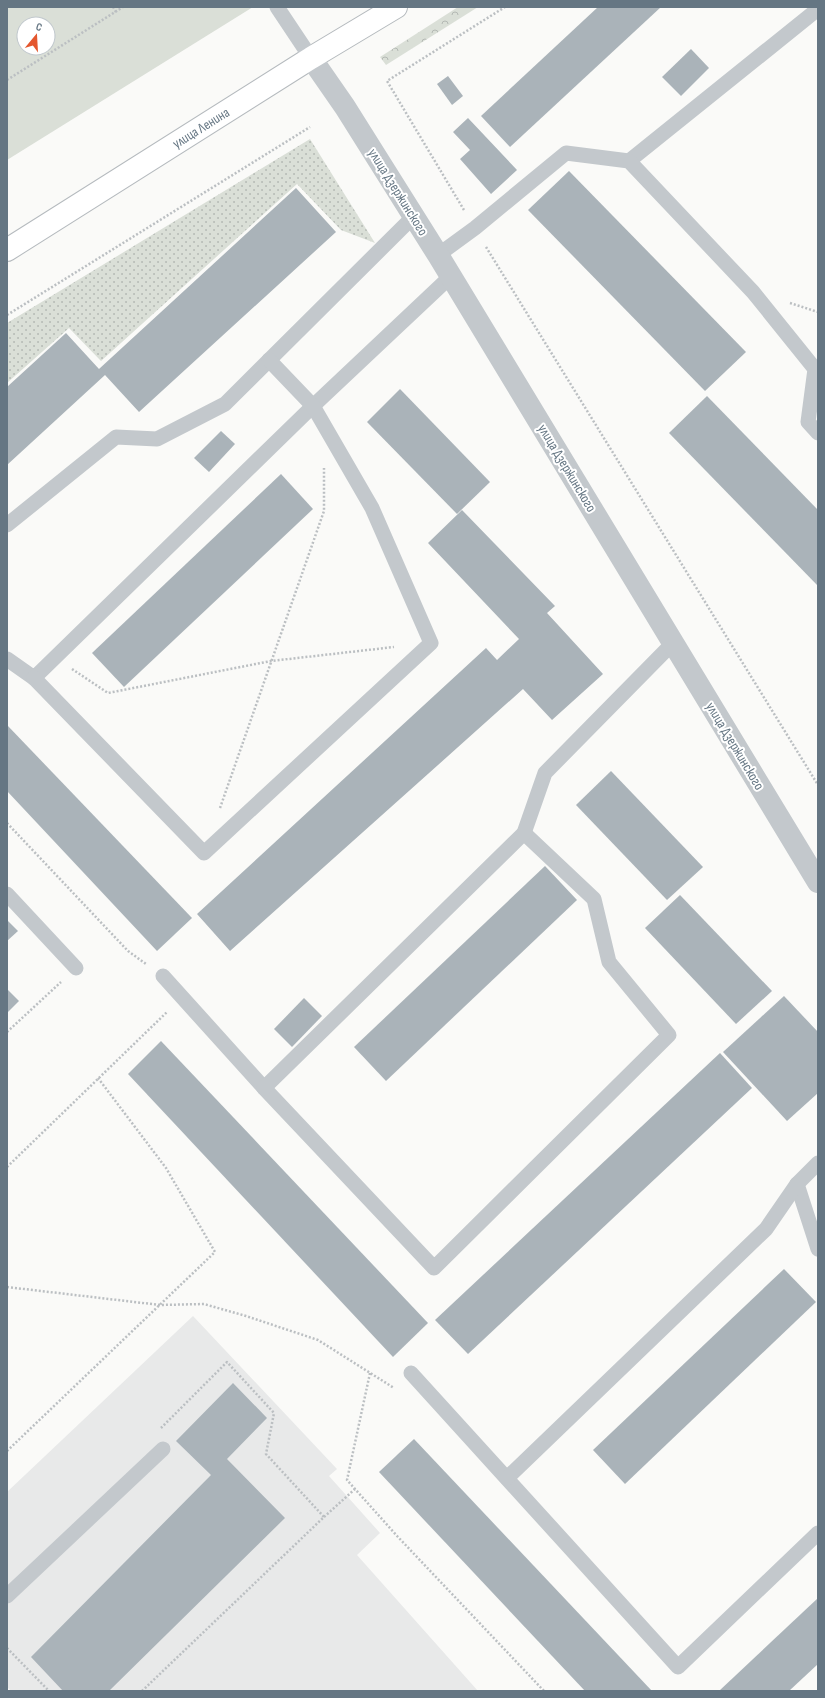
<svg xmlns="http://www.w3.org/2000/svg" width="825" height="1698" viewBox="0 0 825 1698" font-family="'Sofia Sans Condensed',sans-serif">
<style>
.built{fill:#e8e9e9}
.grass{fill:url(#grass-dots)}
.forest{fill:url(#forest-crowns)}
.green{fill:#dadfd7;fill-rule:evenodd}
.building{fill:#aab3b9}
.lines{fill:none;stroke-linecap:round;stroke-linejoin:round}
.primary-casing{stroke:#b5babe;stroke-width:24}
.path{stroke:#bbbfc2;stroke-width:2.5;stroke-dasharray:2 2;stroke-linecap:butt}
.service{stroke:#c3c8cc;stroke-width:15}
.minor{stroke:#c3c8cc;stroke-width:22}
.primary{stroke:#fff;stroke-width:22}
.labels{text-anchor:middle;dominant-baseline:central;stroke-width:4;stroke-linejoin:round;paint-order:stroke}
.street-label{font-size:14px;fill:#657683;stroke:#fff}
</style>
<defs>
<pattern id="grass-dots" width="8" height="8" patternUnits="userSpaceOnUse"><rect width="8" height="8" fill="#dadfd7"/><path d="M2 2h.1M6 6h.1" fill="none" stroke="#b4b9b4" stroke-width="1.8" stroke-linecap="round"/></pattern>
<pattern id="forest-crowns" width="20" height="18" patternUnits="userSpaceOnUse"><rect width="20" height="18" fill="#dadfd7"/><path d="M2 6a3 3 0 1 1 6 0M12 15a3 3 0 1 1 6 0" fill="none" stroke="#b4b9b4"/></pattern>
</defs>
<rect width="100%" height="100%" fill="#fafaf8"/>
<!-- built -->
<polygon class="built" points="193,1316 337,1469 329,1476 380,1533 357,1555 478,1691 11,1691 7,1687 7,1492"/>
<!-- grass -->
<polygon class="grass" points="310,139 375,243 341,230 297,184 101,361 69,328 7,383 7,323"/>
<!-- forest -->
<polygon class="forest" points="458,7 478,7 386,65 380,57"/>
<!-- green -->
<path class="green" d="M7,7H253L7,160ZM24,24H48V48H24Z"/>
<!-- building -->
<g class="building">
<polygon points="598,7 661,7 510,147 481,116"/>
<polygon points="691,49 709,68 681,96 662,77"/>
<polygon points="448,76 463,96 452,105 437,84"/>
<polygon points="468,118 517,170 491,194 460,159 470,150 453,132"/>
<polygon points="569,171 746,352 705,391 528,210"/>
<polygon points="296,188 336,232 139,412 105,375 7,465 7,387 66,333 99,369"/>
<polygon points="400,389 490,482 457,514 367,422"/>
<polygon points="707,396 818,510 818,586 669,433"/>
<polygon points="221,431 235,444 209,472 194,458"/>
<polygon points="281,474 313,509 124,687 92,653"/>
<polygon points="462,510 555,606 547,613 603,674 552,720 523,689 230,951 197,914 486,648 497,660 519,639 428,543"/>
<polygon points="7,725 192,918 157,951 7,791"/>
<polygon points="611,771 703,867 667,900 576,805"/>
<polygon points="545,866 577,900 386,1081 354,1047"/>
<polygon points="680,895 772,991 736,1024 645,928"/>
<polygon points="7,920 18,931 7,941"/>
<polygon points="7,989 19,1001 7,1013"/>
<polygon points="784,996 818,1032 818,1093 787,1121 723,1052"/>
<polygon points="304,998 322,1016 292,1047 274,1029"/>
<polygon points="161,1041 428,1323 393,1357 128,1074"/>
<polygon points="720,1053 752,1088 468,1354 435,1320"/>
<polygon points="784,1269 816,1302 625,1484 593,1450"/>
<polygon points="233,1383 267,1418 227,1459 285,1518 109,1691 63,1691 31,1657 211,1475 176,1441"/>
<polygon points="414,1439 652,1691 585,1691 379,1472"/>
<polygon points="818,1598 818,1664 789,1691 719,1691"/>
</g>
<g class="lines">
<!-- primary casing -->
<g class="primary-casing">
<polyline id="primary" points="7,250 311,58 396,7"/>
</g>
<!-- path -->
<g class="path">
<polyline points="113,7 116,12"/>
<polyline points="7,80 123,7"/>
<polyline points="464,210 387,81 505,7"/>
<polyline points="486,247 818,785"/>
<polyline points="790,303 818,312"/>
<polyline points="7,315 310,127"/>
<polyline points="72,669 108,693 271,661 394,647"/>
<polyline points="220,808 324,511 324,468"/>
<polyline points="7,823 128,951 146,964"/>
<polyline points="7,1032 61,982"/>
<polyline points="7,1167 167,1012"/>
<polyline points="7,1287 160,1305 204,1304 246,1316 318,1340 394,1388"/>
<polyline points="370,1373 347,1480 398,1537 544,1691"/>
<polyline points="7,1451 215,1252 166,1168 98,1078"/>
<polyline points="324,1517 355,1489"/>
<polyline points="7,1648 49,1691"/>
<polyline points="142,1691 324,1517 266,1454 274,1413 227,1362 161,1428"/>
</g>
<!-- service -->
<g class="service">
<polyline points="277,7 311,58"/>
<polyline points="629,161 818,9"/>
<polyline points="438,255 475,228 566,153 629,161 753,292 815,369 808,422 818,433"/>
<polyline points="7,525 116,437 157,439 225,404 414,216"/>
<polyline points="7,659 34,678 313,406 451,276"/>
<polyline points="34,678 204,853 431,643 372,508 313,406 269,360"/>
<polyline points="7,894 76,968"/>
<polyline points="163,976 264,1088 434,1268 669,1035 609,962 594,899 524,833"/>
<polyline points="264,1088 524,833 545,773 673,643"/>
<polyline points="797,1184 818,1249"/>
<polyline points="411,1373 678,1667 818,1533"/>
<polyline points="507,1478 766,1229 797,1184 818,1163"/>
<polyline points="7,1596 163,1449"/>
</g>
<!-- minor -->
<polyline class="minor" points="311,58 345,107 438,255 818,882"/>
<!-- primary -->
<use href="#primary" class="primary"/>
</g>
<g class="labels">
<!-- street labels -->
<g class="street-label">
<text transform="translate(201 128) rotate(-32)">улица Ленина</text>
<text transform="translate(398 192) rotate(58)">улица Дзержинского</text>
<text transform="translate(567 468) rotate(59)">улица Дзержинского</text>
<text transform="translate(735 746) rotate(59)">улица Дзержинского</text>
</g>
</g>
<!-- border -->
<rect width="825" height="1698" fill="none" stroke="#657683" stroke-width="16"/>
<!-- north arrow -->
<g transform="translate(36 36) rotate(18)"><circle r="19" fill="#ffffff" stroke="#c1c8cd"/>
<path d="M0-3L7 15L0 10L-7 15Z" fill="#e4572e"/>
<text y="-6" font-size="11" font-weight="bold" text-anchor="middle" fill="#657683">С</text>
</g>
</svg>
